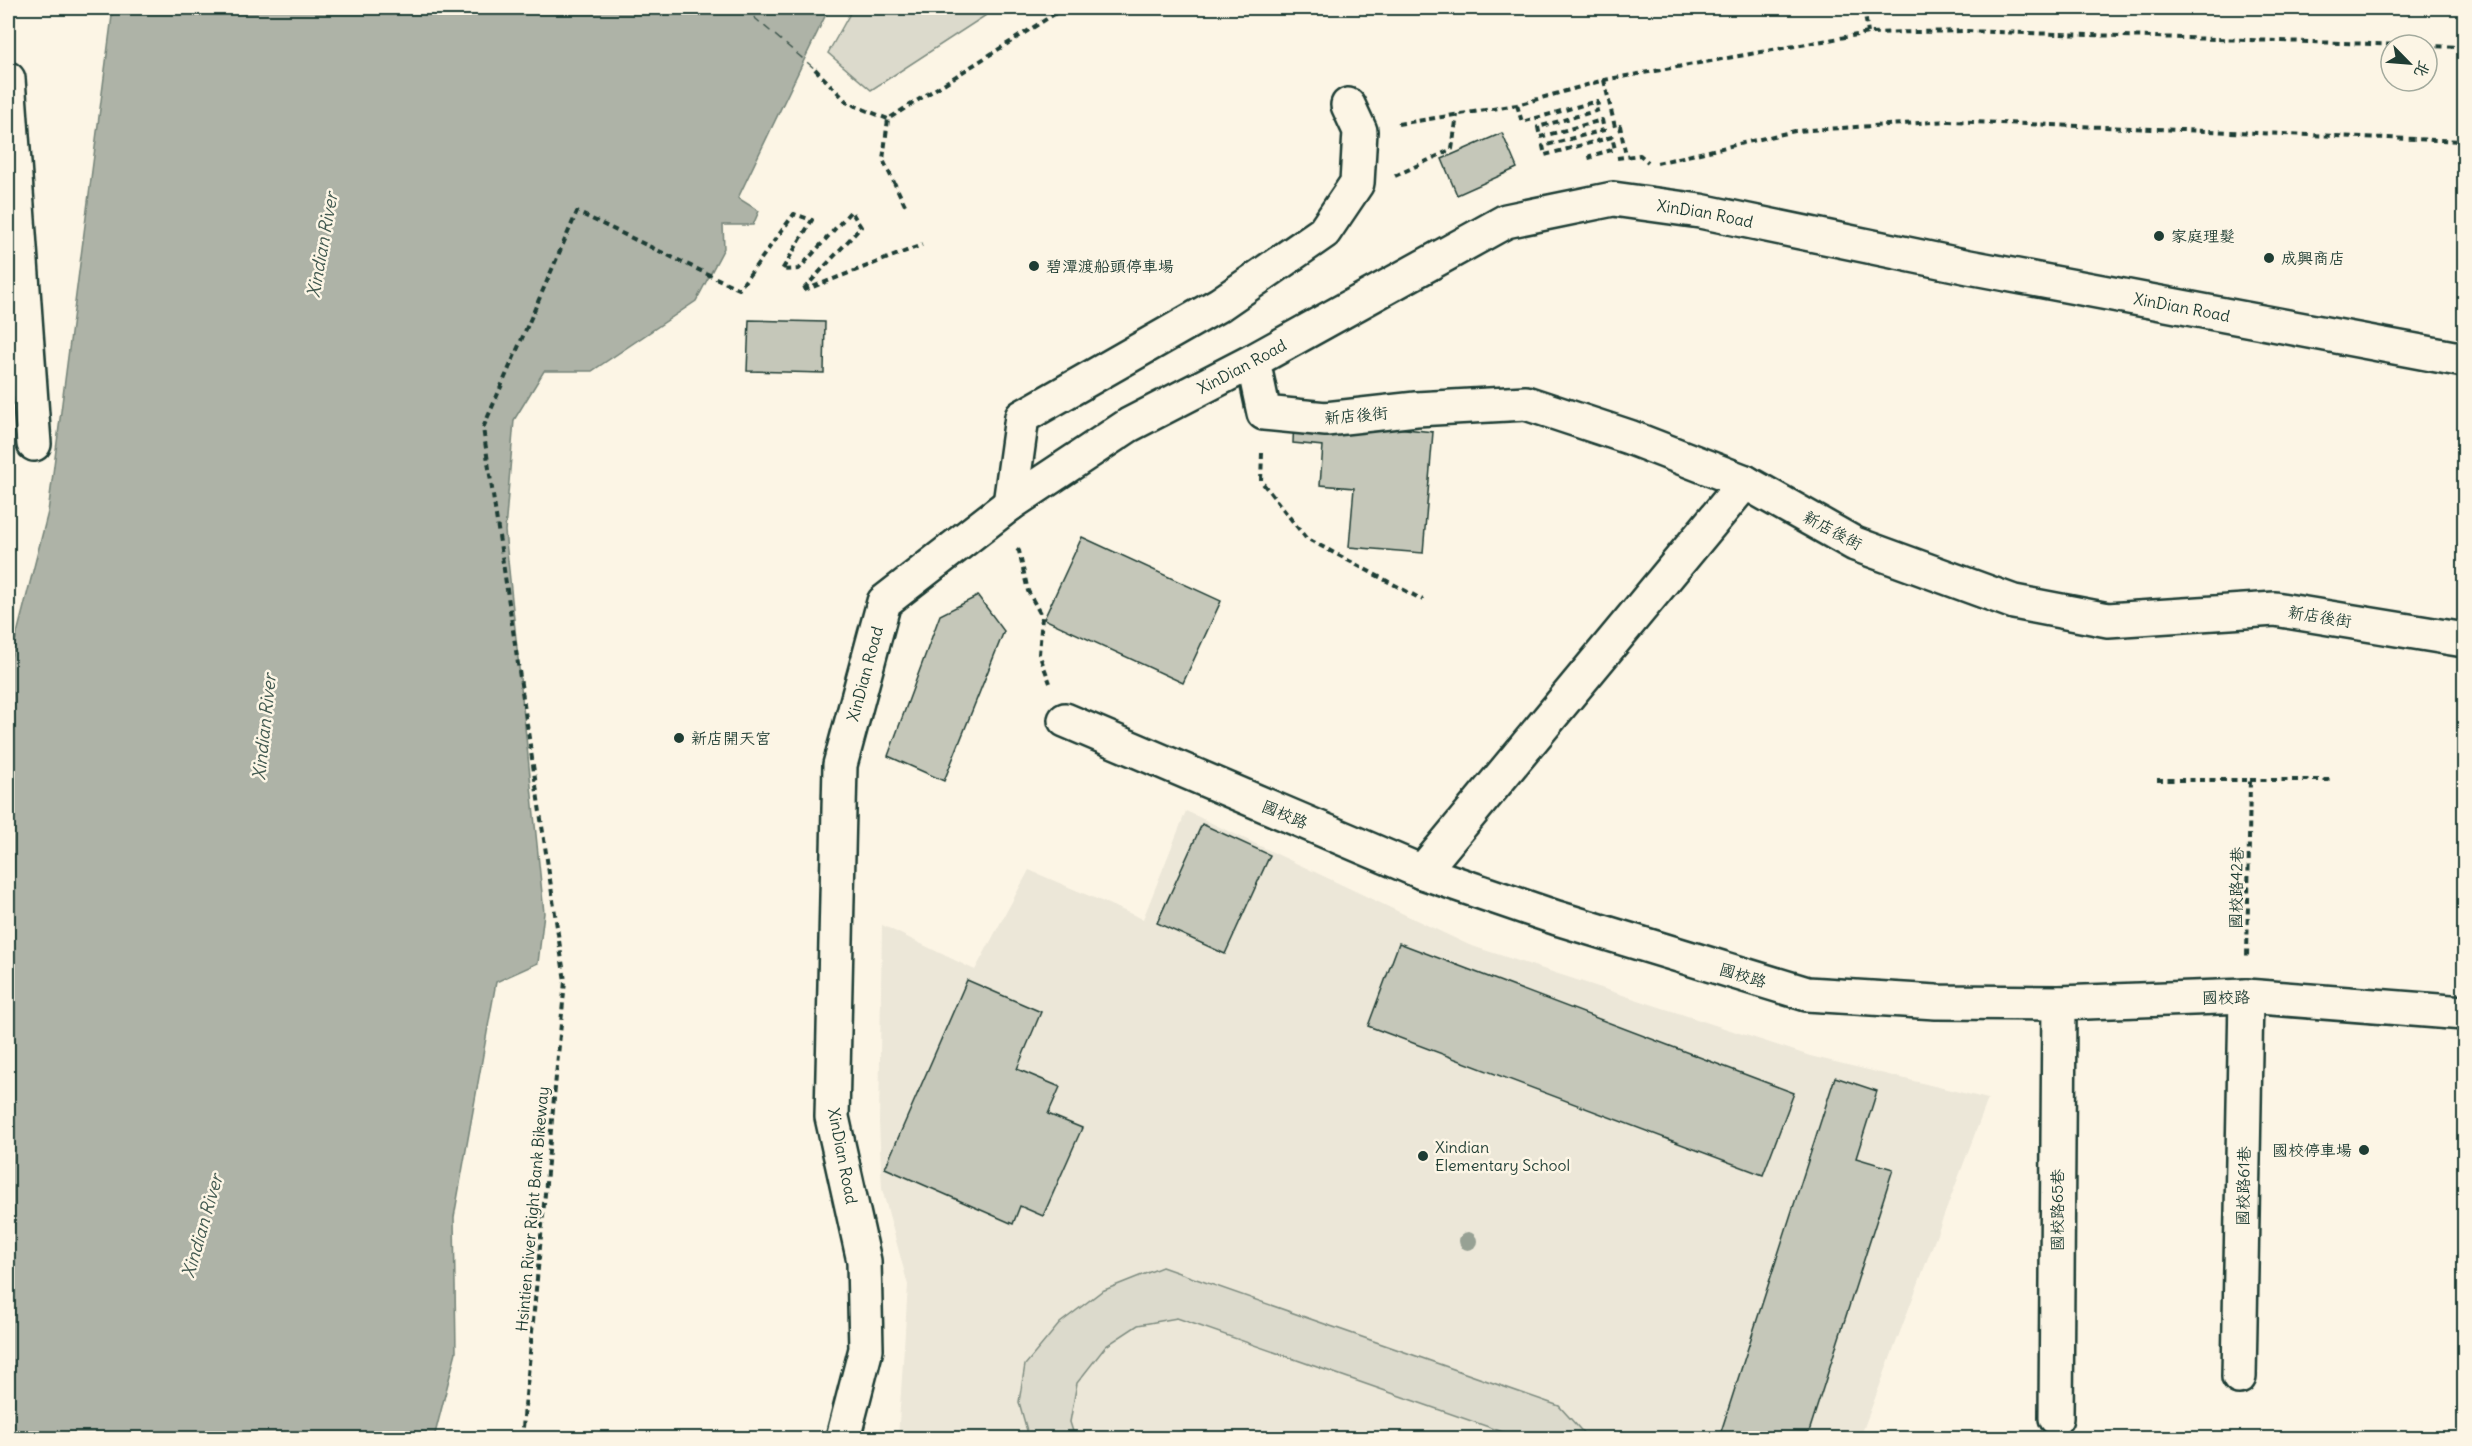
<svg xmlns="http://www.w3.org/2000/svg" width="2472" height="1446" viewBox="0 0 2472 1446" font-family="Delius,'LXGW WenKai TC',sans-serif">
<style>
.built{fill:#ece7d8}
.green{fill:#dcdacc;stroke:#7e8c80;stroke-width:1.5}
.water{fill:#aeb3a7;stroke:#758479;stroke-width:1.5}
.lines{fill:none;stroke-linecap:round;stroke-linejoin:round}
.ferry{stroke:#435a51;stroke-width:1.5;stroke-dasharray:8 6;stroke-linecap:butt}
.building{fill:#c5c7b9;stroke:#1f3d34;stroke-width:1.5}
.minor-casing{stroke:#1f3d34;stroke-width:38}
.path{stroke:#1f3d34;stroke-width:4;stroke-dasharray:6 4.5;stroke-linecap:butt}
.minor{stroke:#fcf5e5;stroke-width:33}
.tree{fill:#97a194}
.poi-dot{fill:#1f3d34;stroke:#fcf5e5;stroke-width:2}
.labels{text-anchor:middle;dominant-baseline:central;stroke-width:5;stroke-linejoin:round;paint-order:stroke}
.street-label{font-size:16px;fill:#1f3d34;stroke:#fcf5e5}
.poi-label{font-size:16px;fill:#1f3d34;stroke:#fcf5e5;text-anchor:start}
.water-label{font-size:18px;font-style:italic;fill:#435a51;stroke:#fcf5e5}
</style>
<rect width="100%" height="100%" fill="#fcf5e5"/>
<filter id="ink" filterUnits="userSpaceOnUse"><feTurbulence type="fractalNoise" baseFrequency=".0167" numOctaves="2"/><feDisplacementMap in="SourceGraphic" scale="12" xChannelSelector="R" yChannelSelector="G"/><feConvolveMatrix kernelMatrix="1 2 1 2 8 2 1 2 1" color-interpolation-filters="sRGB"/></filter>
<g filter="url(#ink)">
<!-- built -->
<polygon class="built" points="1186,811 1469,945 1810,1056 1988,1099 1860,1438 898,1438 908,1285 882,1189 879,1122 882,925 975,970 1029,870 1143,919"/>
<!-- green -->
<g class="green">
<polygon points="853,8 997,8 871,90 828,53"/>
<polygon points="1162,1267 1559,1406 1588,1438 1520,1438 1177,1318 1138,1325 1106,1346 1077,1383 1070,1422 1075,1438 1029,1438 1019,1402 1025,1365 1060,1323 1102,1291"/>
</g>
<!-- water -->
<polygon class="water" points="113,8 829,8 738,198 759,211 753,225 723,225 724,248 696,301 592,371 544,371 514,420 505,531 544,913 538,963 496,982 454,1217 456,1352 434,1438 8,1438 8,669 48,512"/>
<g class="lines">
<!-- ferry -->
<polyline class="ferry" points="743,8 815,69"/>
</g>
<!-- building -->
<g class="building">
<polygon points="1502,133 1517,168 1457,195 1442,159"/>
<polygon points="749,320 825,322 824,373 747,371"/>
<polygon points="1294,417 1433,432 1423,553 1349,547 1354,488 1320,485 1323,446 1293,443"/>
<polygon points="1082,537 1221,601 1183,683 1044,619"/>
<polygon points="978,596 1004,631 944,781 888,756 940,615"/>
<polygon points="1202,824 1270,855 1225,954 1157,923"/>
<polygon points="1399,943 1794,1093 1763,1175 1368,1026"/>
<polygon points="967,980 1041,1012 1017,1069 1060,1087 1048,1114 1082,1128 1043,1216 1020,1206 1013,1224 885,1168"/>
<polygon points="1835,1077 1877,1091 1856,1158 1893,1169 1807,1438 1719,1438"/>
</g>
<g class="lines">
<!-- minor casing -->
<g class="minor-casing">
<g id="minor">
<polyline points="8,79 34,444"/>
<polyline points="1253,361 1264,413 1326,419 1416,409 1526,403 1629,437 1745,482 1855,544 2014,602 2108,620 2275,609 2464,640"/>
<polyline points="1010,504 1022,417 1220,304 1324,232 1357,183 1360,131 1348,105"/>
<polyline points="1065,720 1422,872 1557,918 1807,994 1936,1002 2059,1003 2246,996 2464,1013"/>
<polyline points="1422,872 1745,482"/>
<polyline points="2239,1377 2246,996"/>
<polyline points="2056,1418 2059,1003"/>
<path id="s1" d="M843,1438L866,1349L864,1261L832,1117L840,765L884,602L1010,504L1129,425L1253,361L1506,221L1613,199L1700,211L1969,267L2464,360"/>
</g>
</g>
<!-- path -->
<g class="path">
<polyline points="1864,8 1868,33"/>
<polyline points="2427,46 2464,47"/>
<polyline points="815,69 848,103 888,119"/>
<polyline points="1604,80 1615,127 1620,126 1626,156"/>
<polyline points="1517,105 1522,122 1597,101 1599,110 1538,127 1540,137 1602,120 1604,130 1543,146 1545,155 1612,137 1615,149 1590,156 1592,164"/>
<polyline points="1398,124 1517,105 1604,80 1868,33 1965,31 2404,45"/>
<polyline points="1617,158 1640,155 1648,162"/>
<polyline points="1657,163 1795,131 1949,121 2464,141"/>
<polyline points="1395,176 1452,149 1457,115"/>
<polyline points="905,205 883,160 888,119 1064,8"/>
<polyline points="1262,453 1261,481 1306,538 1423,600"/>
<polyline points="1017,549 1019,551 1028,591 1042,617 1039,654 1050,683"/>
<polyline points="2157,780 2250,780 2247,959"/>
<polyline points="2250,780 2332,780"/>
<polyline points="522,1438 565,981 483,428 577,212 739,289 794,214 812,220 782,270 799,269 851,211 861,227 802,291 922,245"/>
</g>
<!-- minor -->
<use href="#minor" class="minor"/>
</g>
<!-- trees -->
<circle class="tree" cx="1468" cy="1241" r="9"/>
</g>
<!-- markers -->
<g class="poi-dot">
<circle cx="2159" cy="236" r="6"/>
<circle cx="2269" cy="258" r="6"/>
<circle cx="1034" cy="266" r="6"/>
<circle cx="679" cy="738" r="6"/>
<circle cx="2364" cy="1150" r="6"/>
<circle cx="1423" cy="1156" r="6"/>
</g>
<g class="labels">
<!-- street labels -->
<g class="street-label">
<text stroke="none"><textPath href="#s1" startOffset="1782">XinDian Road</textPath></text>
<text stroke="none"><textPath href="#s1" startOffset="2268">XinDian Road</textPath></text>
<text stroke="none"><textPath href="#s1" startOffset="1278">XinDian Road</textPath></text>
<text transform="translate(1356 415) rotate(-5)">新店後街</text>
<text transform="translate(1833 530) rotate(28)">新店後街</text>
<text transform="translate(2320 616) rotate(9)">新店後街</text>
<text stroke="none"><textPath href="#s1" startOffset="774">XinDian Road</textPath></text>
<text transform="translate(1285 814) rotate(23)">國校路</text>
<text transform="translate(2236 888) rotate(-89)">國校路42巷</text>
<text transform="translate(1743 975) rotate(17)">國校路</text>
<text transform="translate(2226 997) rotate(-1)">國校路</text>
<text transform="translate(843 1156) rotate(79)">XinDian Road</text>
<text transform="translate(2243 1186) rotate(-89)">國校路61巷</text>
<text transform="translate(532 1209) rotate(-85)">Hsintien River Right Bank Bikeway</text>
<text transform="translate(2057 1210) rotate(-90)">國校路65巷</text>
</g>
<!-- poi labels -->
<g class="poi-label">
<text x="2171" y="236">家庭理髮</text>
<text x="2281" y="258">成興商店</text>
<text x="1046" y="266">碧潭渡船頭停車場</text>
<text x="691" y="738">新店開天宮</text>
<text x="1435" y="1147">Xindian<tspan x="1435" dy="18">Elementary School</tspan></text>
<text x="2352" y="1150" text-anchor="end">國校停車場</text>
</g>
<!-- water labels -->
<g class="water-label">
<text transform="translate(322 245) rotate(-80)">Xindian River</text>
<text transform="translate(264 727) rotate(-84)">Xindian River</text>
<text transform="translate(202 1226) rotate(-74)">Xindian River</text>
</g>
</g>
<!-- margin -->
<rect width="2472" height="1446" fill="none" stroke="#fcf5e5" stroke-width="30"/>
<rect x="15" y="15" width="2442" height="1416" fill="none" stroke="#1f3d34" stroke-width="2" filter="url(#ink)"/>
<!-- north arrow -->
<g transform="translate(2409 63) rotate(115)"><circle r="28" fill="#fcf5e5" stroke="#a4ab9e" stroke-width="1.5"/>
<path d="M0-4.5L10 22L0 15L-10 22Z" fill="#1f3d34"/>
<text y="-9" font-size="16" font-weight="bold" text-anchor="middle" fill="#1f3d34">北</text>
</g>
</svg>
